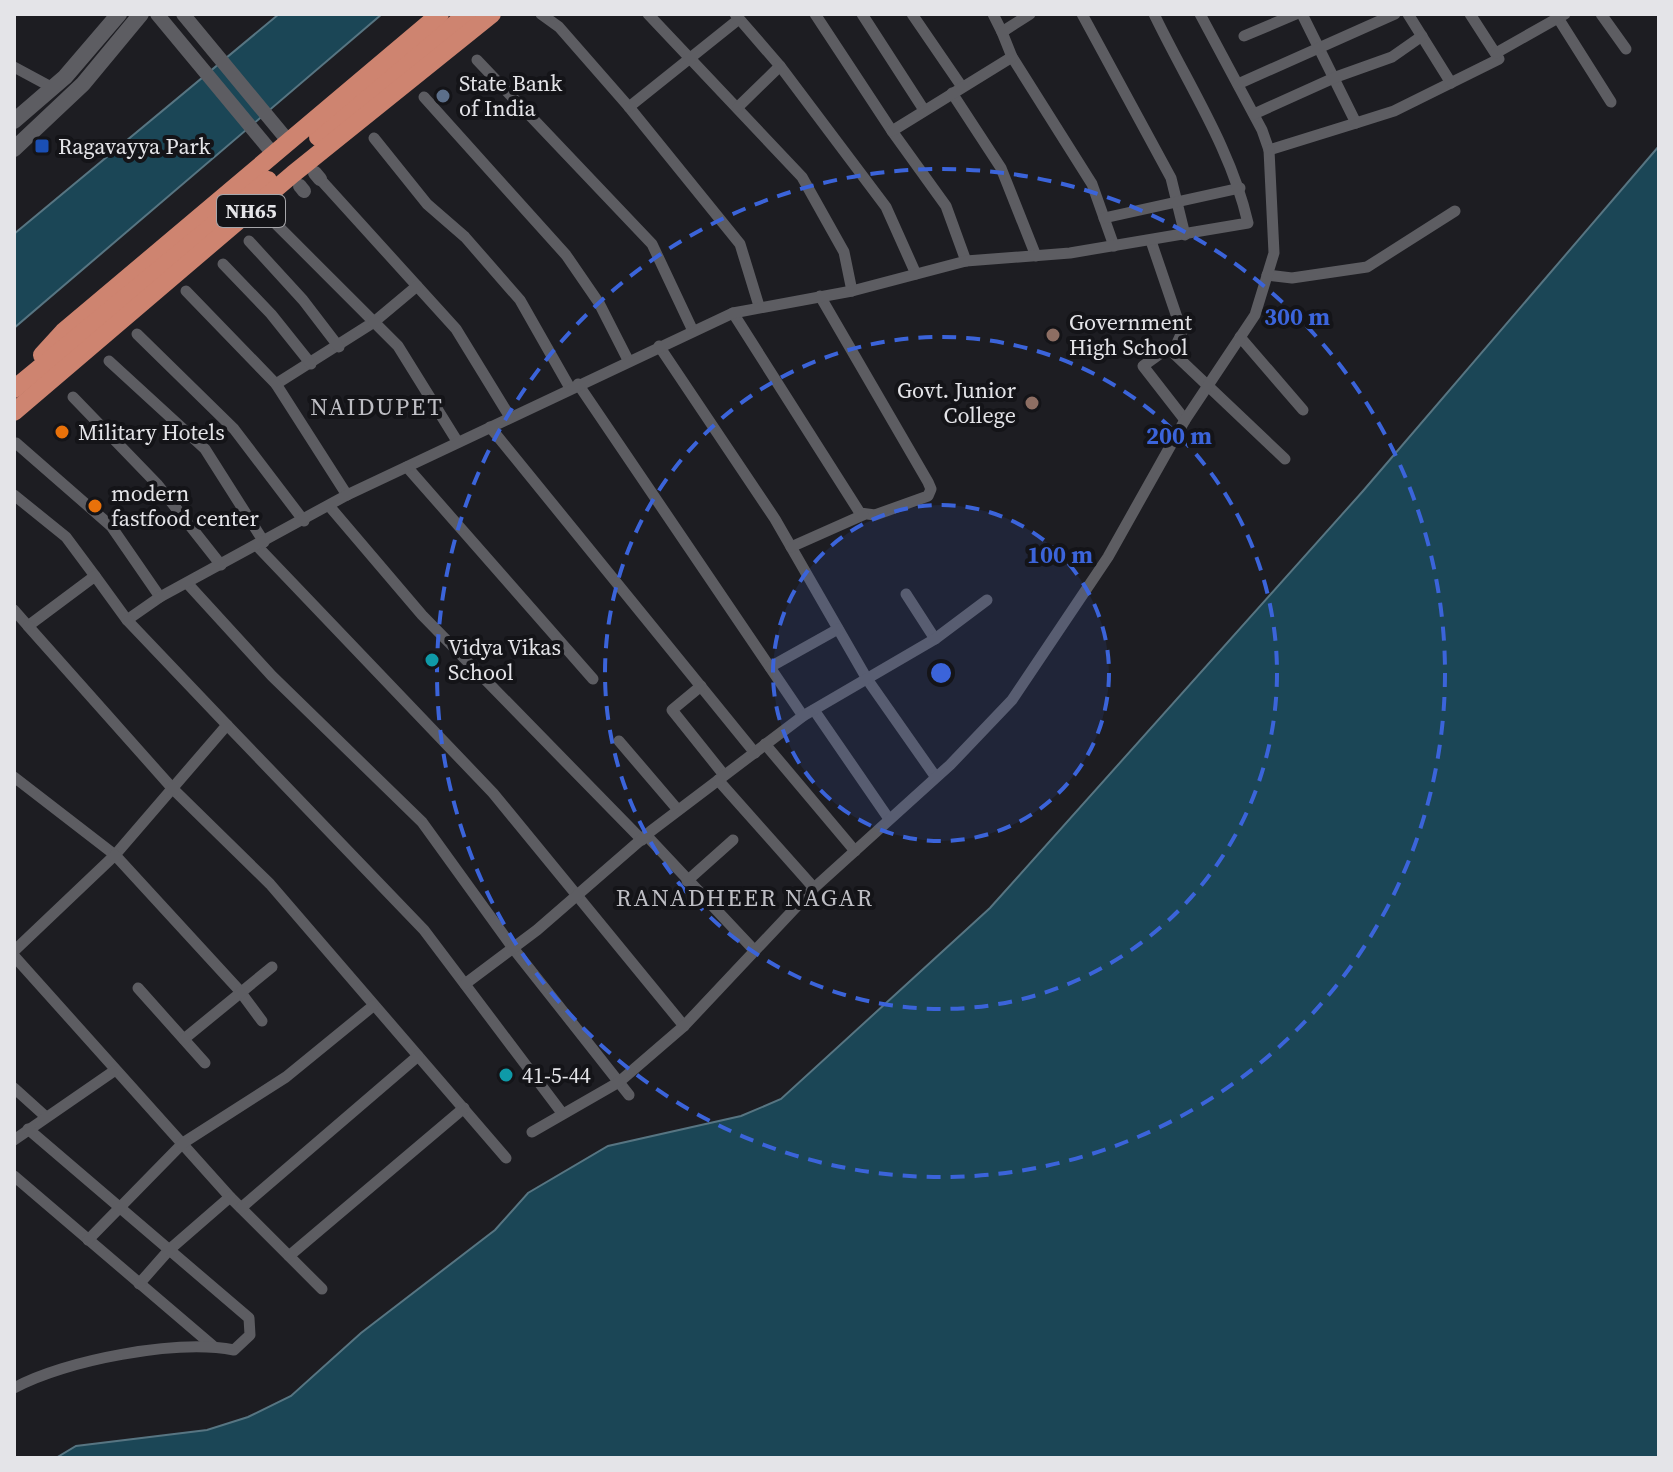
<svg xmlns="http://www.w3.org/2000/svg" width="1673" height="1472" viewBox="0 0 1673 1472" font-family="'Source Serif 4',serif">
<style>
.water{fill:#1b4656;stroke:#577582;stroke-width:2}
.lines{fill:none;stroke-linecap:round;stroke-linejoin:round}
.minor{stroke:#5d5d62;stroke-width:11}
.tertiary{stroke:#5d5d62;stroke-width:14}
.secondary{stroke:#5d5d62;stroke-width:16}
.trunk{stroke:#ce8470;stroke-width:18}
.ring{fill:none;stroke:#3b64da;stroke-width:4;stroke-dasharray:14 10}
.service-dot{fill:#5c6f8a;stroke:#141418;stroke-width:3}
.transit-dot{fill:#1a4fb4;stroke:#141418;stroke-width:3}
.education-dot{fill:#8d6e63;stroke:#141418;stroke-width:3}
.food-dot{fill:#e8710a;stroke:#141418;stroke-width:3}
.culture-dot{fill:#0f9aa8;stroke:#141418;stroke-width:3}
.labels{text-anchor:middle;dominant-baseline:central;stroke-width:8;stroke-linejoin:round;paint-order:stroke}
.shield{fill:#141418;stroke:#a6a6aa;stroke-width:2}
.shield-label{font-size:20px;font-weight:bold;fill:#e4e4e8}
.poi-label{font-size:22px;fill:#e4e4e8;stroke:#141418;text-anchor:start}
.neighbourhood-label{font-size:24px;letter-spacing:2px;fill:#bebec4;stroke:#141418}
.centre{fill:#3b64da;stroke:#141418;stroke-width:4}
.ring-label{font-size:24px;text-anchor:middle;font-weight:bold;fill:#3b64da;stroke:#141418;stroke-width:8;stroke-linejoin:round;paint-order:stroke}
</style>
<rect width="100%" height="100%" fill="#1d1d22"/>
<!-- water -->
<g class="water">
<polygon points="279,14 382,14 14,328 14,234"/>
<polygon points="1659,146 1659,1458 56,1458 76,1446 207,1430 248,1417 291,1396 361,1333 495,1230 528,1193 608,1146 741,1116 781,1099 990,908 1363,491"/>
</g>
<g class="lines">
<!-- minor -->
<g class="minor">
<polyline points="541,14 559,27 629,107 740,244 759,306"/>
<polyline points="648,14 802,177 844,252 852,291"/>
<polyline points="735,14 780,66 738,107"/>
<polyline points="815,14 892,131 946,206 966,261"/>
<polyline points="862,14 924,110"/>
<polyline points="912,14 962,87"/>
<polyline points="993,14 1002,32"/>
<polyline points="1082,14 1171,178 1185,235"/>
<polyline points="1200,14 1262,130 1269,150 1356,123"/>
<polyline points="1302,14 1356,123 1394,111 1499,59 1470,14"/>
<polyline points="1408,14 1451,83"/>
<polyline points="1601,14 1626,49"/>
<polyline points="1558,18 1611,102"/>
<polyline points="1244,36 1296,14"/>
<polyline points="1496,53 1565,14"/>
<polyline points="1012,57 1092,184 1114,246"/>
<polyline points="477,60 652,244 693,331"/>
<polyline points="780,66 886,207 916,274"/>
<polyline points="14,67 53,88"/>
<polyline points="1238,84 1395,14"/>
<polyline points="952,93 1001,168 1036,256"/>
<polyline points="424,97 566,255 599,303 628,360"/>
<polyline points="629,107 739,19"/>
<polyline points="1254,114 1336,77 1392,57 1422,36"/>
<polyline points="892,131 1012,57 1002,32 1030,14"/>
<polyline points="374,138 427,204 465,237 520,300 570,388"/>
<polyline points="320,179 456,329 510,417"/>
<polyline points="1104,218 1240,188"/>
<polyline points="271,219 374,322 276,384"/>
<polyline points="249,241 303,300 339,347"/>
<polyline points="1151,241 1182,332 1174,350"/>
<polyline points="223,264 271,314 311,364"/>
<polyline points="1267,275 1292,278 1367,267 1455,211"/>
<polyline points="417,286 374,322 398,346 457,441"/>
<polyline points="186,291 276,384 347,495"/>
<polyline points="733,313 860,513 875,515 928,496 931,489 928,482 820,296"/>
<polyline points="137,334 234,429 304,521"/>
<polyline points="1240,337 1303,410"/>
<polyline points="659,346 775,519 867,679 935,776"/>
<polyline points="109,361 205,449 264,542"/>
<polyline points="578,384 803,716"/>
<polyline points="73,397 157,484 221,565"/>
<polyline points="1185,420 1143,366 1168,348 1285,459"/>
<polyline points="490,427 755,753"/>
<polyline points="16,443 111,526 160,597"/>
<polyline points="407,467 593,679"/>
<polyline points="14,495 66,537 95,576"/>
<polyline points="330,507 422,615 642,840"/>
<polyline points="257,546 493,793 684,1026"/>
<polyline points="791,547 863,515"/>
<polyline points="187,583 272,676 422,822 513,948 629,1095"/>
<polyline points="906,594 935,639"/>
<path d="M14,610L28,626L95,576L127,620L160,597L347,495L733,313L852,291L966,261L1070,253L1248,223C1231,148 1187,83 1154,14"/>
<polyline points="28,626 173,789 270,884 506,1158"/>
<polyline points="770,667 838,629"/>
<polyline points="701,686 672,710 724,775"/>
<polyline points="814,710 889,819"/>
<polyline points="227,725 424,930 562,1113"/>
<polyline points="619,741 678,810"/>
<polyline points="765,744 855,851"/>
<polyline points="14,777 115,855 227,725 127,620"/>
<polyline points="718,780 814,888"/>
<polyline points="646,835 754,950"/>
<polyline points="687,881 733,840"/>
<polyline points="14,951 115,855 239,990 262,1021"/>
<polyline points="14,956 230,1197 322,1289"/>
<polyline points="465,984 537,930 651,831 803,716 935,639 987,600"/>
<polyline points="138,988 205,1063"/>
<polyline points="184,1039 272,967"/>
<polyline points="14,1088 45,1116"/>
<polyline points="532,1132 619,1082 684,1026 814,888 950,765 1012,700 1108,557 1185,420 1255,315 1274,253 1269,150"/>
<polyline points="14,1140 114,1071"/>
<polyline points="14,1176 213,1346"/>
<polyline points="241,1208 418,1056"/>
<polyline points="88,1240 183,1143 286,1077 373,1006"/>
<polyline points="289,1256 464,1108"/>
<polyline points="139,1284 169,1250 230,1197"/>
<path d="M14,1388C65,1360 177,1339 234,1350L250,1335L249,1318L28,1129"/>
</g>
<!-- tertiary -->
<g class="tertiary">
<polyline points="157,14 274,155"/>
<polyline points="183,14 289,142"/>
<polyline points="315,173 320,179"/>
<polyline points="300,186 304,191"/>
</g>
<!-- secondary -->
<g class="secondary">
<polyline points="14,121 65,77 119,14"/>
<polyline points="14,149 83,84 141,14"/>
</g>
<!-- trunk -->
<g class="trunk">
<polyline points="318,137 467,14"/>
<polyline points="42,355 63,332 440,14"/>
<polyline points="14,389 268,180"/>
<polyline points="14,412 293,174 492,14"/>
</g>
</g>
<!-- distance rings -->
<circle cx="941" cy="673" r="168" fill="#3b64da" fill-opacity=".12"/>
<g class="ring">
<circle cx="941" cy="673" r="168"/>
<circle cx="941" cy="673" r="336"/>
<circle cx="941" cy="673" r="504"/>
</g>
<!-- markers -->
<circle class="service-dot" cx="443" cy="96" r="8"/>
<rect class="transit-dot" x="34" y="138" width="16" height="16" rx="4"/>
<g class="education-dot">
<circle cx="1053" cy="335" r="8"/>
<circle cx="1032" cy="403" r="8"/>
</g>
<g class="food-dot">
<circle cx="62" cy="432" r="8"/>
<circle cx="95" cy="506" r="8"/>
</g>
<g class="culture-dot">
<circle cx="432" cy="660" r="8"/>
<circle cx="506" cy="1075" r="8"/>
</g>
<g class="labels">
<!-- shield labels -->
<rect class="shield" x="217" y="195" width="68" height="32" rx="6"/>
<g class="shield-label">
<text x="251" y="211">NH65</text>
</g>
<!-- poi labels -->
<g class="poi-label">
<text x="459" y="83">State Bank<tspan x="459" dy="25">of India</tspan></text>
<text x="58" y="146">Ragavayya Park</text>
<text x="1069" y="322">Government<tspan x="1069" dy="25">High School</tspan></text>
<text x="1016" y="390" text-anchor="end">Govt. Junior<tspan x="1016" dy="25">College</tspan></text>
<text x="78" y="432">Military Hotels</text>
<text x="111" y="493">modern<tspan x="111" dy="25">fastfood center</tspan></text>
<text x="448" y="647">Vidya Vikas<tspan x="448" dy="25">School</tspan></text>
<text x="522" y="1075">41-5-44</text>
</g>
<!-- neighbourhood labels -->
<g class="neighbourhood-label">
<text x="377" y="406">NAIDUPET</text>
<text x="745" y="897">RANADHEER NAGAR</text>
</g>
</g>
<circle cx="941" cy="673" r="12" class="centre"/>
<g class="ring-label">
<text x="1297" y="325">300 m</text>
<text x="1179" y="444">200 m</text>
<text x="1060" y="563">100 m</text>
</g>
<!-- border -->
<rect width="1673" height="1472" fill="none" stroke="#e4e4e8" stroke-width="32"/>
</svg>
